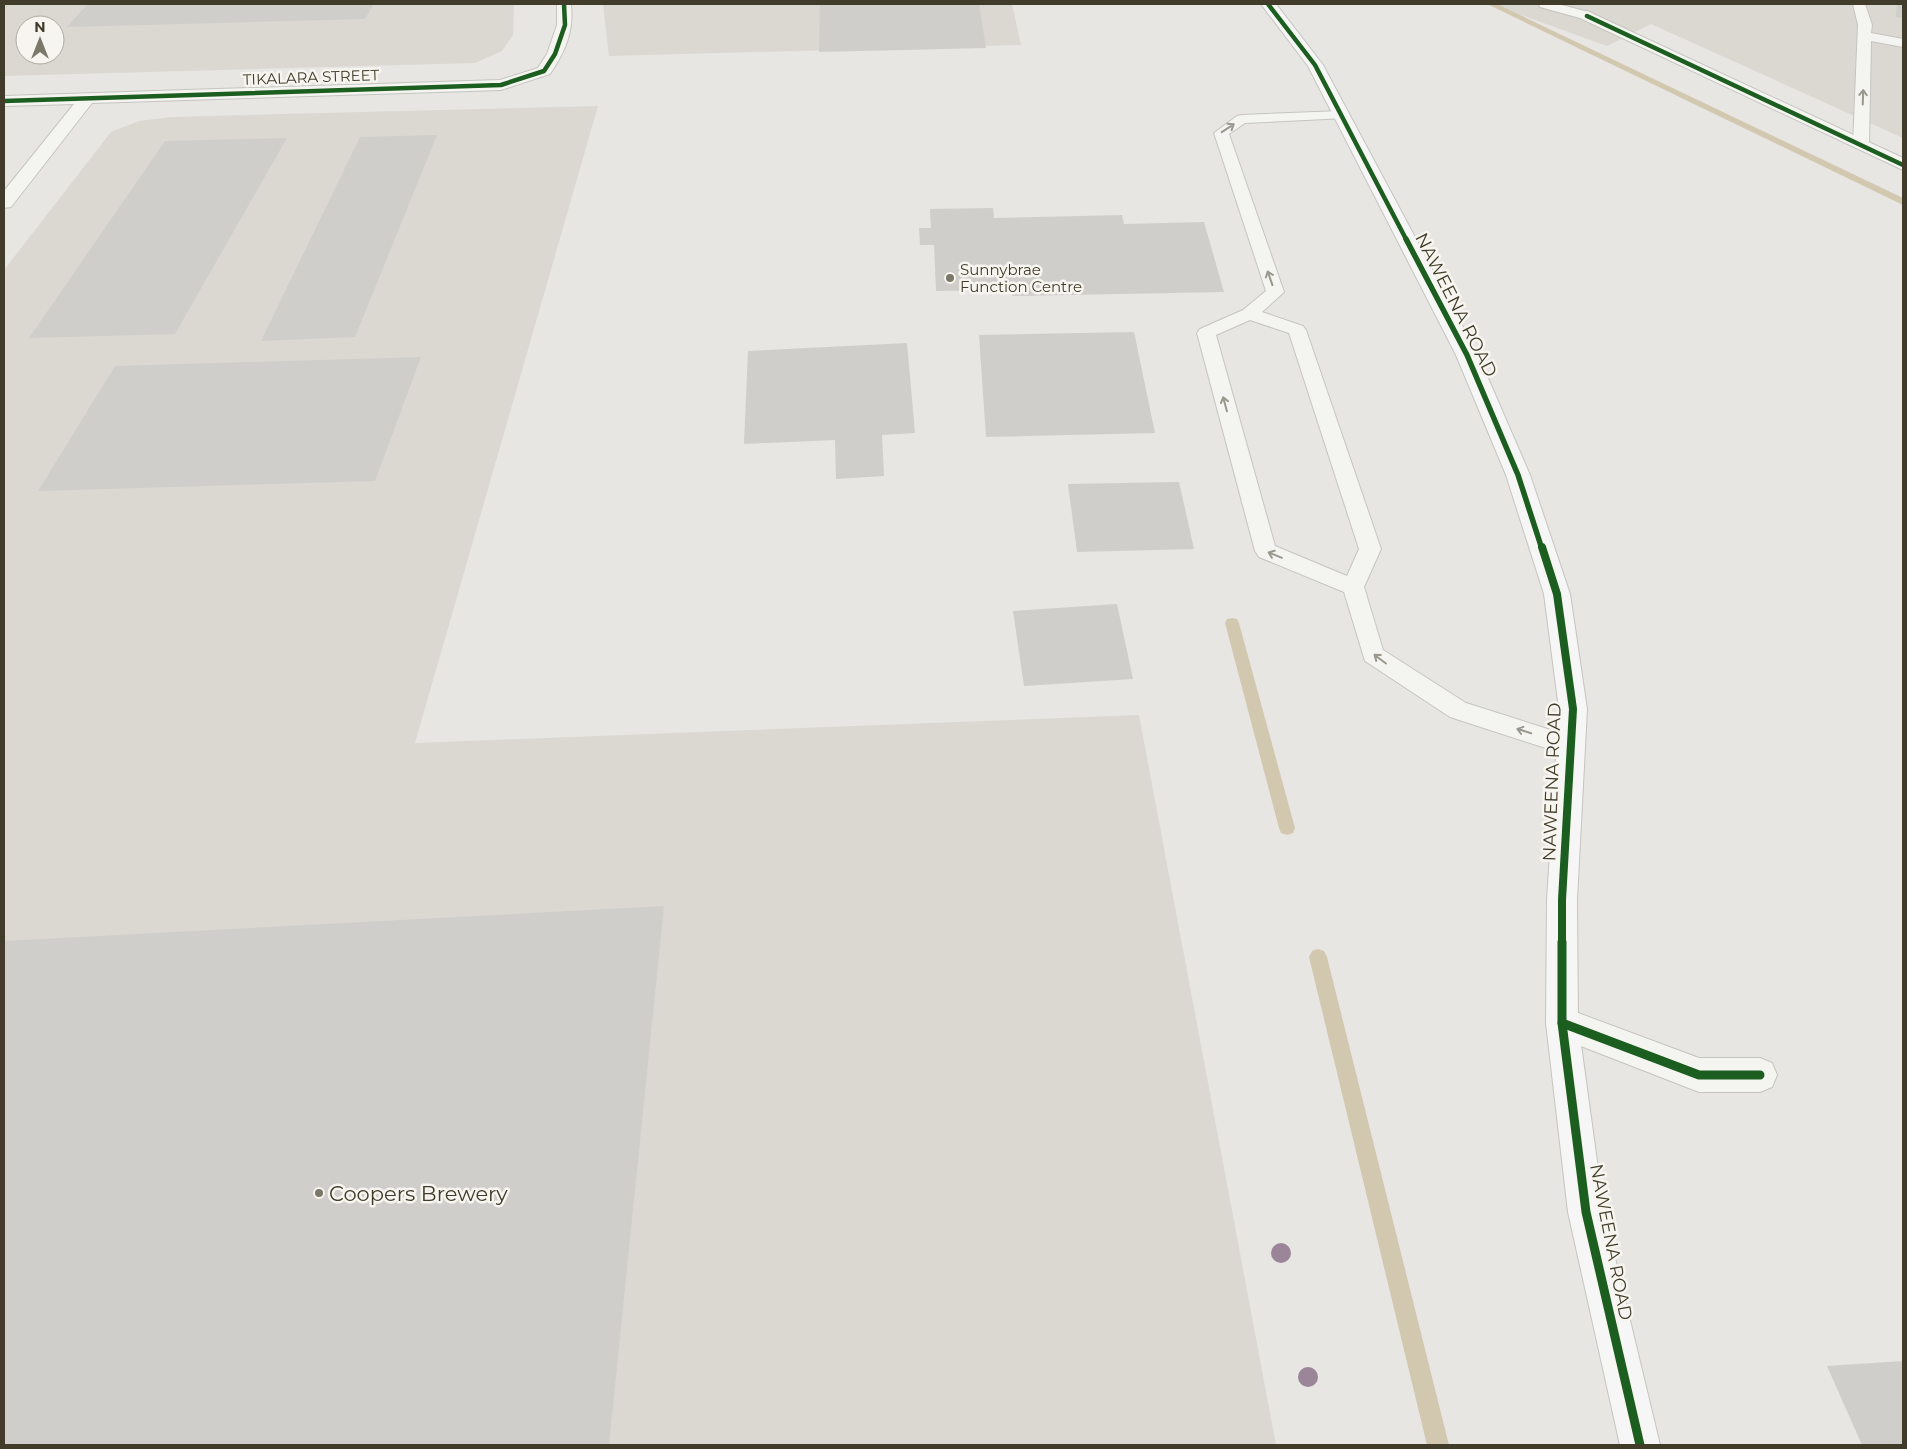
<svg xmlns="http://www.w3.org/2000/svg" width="1907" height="1449" viewBox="0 0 1907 1449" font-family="Montserrat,sans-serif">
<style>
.built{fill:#dad8d0;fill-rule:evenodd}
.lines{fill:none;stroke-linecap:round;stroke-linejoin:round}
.stream{fill:#d2c8b0;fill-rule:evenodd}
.building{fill:#cfceca}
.lane-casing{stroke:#c5c4c0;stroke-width:2}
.street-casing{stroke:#c5c4c0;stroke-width:2}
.secondary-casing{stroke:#c5c4c0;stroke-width:2}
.lane{fill:#f4f4f1;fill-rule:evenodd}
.street{fill:#f4f4f1;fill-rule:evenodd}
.secondary{fill:#f6f6f6;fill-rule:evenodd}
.cycleway-far3-casing{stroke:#f7f5f0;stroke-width:6}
.cycleway-far2-casing{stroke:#f7f5f0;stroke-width:8}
.cycleway-far1-casing{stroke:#f7f5f0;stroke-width:11}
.cycleway-casing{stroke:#f7f5f0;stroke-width:12}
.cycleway-far3{stroke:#1b5e20;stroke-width:4.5}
.cycleway-far2{stroke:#1b5e20;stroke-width:5.5}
.cycleway-far1{stroke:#1b5e20;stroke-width:8}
.cycleway{stroke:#1b5e20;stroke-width:9}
.tree{fill:#9b8598}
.oneway{stroke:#9a988d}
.poi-dot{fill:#7b786a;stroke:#f7f5f0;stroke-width:2}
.labels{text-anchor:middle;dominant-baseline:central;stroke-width:5;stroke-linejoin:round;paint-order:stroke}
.far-street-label{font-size:15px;fill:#413c29;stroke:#f7f5f0}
.far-poi-label{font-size:15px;fill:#413c29;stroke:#f7f5f0;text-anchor:start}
.street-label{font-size:18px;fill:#413c29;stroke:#f7f5f0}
.near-poi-label{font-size:21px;fill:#413c29;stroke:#f7f5f0;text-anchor:start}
</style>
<rect width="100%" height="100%" fill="#e7e6e2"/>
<!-- built -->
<g class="built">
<path d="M4,4H514L513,35L502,51L475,63L4,76ZM25,25H55V55H25Z"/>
<polygon points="603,4 1012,4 1021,45 609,56"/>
<polygon points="1491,4 1903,4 1903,138 1651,24 1607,46"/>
<polygon points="598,106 415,743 1139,715 1276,1445 4,1445 4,270 111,132 139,121 171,117"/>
</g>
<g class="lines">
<!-- stream -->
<g class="stream">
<polygon points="1487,4 1497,4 1903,198 1903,205"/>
<polygon points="1232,618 1237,619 1239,623 1295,828 1293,833 1287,835 1281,833 1279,828 1225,623 1227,619"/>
<polygon points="1318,949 1324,951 1327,957 1449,1445 1427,1445 1309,957 1312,951"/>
</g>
</g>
<!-- building -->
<g class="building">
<polygon points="88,4 374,4 365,19 67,27"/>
<polygon points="820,4 979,4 986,48 819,52"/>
<polygon points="1897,4 1903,4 1903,18 1896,17"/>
<polygon points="437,135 355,337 261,341 360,137"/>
<polygon points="287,138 175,334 29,338 165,141"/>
<polygon points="993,208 994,218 1122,215 1124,224 1204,222 1224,292 1012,296 1012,290 936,291 934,245 920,245 919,228 931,228 930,209"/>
<polygon points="1134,332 1155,433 986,437 979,335"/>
<polygon points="907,343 915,433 882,435 884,476 836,479 835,440 744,444 748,351"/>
<polygon points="421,357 375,481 38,491 115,366"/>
<polygon points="1179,482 1194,549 1077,552 1068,484"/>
<polygon points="1117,604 1133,679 1024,686 1013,611"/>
<polygon points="664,906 609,1445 4,1445 4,941"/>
<polygon points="1903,1361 1903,1445 1862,1445 1827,1366"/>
</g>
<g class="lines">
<!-- lane casing -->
<g class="lane-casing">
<g id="lane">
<polygon points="1539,4 1558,4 1592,13 1594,16 1587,20 1540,7"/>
<polygon points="1853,4 1865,4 1872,25 1871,33 1903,39 1903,47 1871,41 1869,145 1866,148 1856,148 1853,145 1858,25"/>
<path d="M1341,111L1346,112L1348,115L1346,118L1245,123L1229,134L1284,292L1262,312L1303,326L1306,330L1381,549L1364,587L1383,650L1466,703L1579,739L1582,746L1579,753L1570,756L1450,717L1365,661L1344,592L1259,557L1255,551L1197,333L1200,329L1243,310L1266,291L1214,133L1237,116L1242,115ZM1250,320L1289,333L1359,549L1347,576L1275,546L1216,335Z"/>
</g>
</g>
<!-- street casing -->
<g class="street-casing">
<g id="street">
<path d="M557,4H571C574,32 565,52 550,74L501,90L92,103L11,207L4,208V191L74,104L4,106V96L500,80L538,68L547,54L557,25Z"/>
<polygon points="1587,11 1903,158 1903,170 1582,19 1579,16 1582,13"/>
<polygon points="1562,1007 1699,1058 1760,1058 1772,1063 1777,1075 1772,1087 1760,1092 1699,1092 1550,1034 1546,1023 1550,1012"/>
</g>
</g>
<!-- secondary casing -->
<g class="secondary-casing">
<polygon id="secondary" points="1261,4 1276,4 1323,65 1478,355 1530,475 1570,594 1587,709 1577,900 1578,1023 1604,1212 1660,1445 1620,1445 1568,1212 1546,1023 1547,900 1559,709 1544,594 1506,475 1456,355 1308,66"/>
</g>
<!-- lane -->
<use href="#lane" class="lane"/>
<!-- street -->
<use href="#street" class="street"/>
<!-- secondary -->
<use href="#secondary" class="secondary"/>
<!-- cycleway-far3 casing -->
<g class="cycleway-far3-casing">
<g id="cycleway-far3">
<polyline points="1268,4 1315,65 1407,241"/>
<polyline points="1587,16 1903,165"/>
<polyline points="4,101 501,85 544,71 555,54 565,25 564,4"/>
</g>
</g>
<!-- cycleway-far2 casing -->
<g class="cycleway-far2-casing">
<polyline id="cycleway-far2" points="1406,239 1467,355 1518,475 1542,549"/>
</g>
<!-- cycleway-far1 casing -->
<g class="cycleway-far1-casing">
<polyline id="cycleway-far1" points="1542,547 1557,594 1573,709 1562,900 1562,943"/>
</g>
<!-- cycleway casing -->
<g class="cycleway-casing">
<g id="cycleway">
<polyline points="1562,942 1562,1023 1586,1212 1640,1445"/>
<polyline points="1562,1023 1699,1075 1760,1075"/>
</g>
</g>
<!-- cycleway-far3 -->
<use href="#cycleway-far3" class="cycleway-far3"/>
<!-- cycleway-far2 -->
<use href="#cycleway-far2" class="cycleway-far2"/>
<!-- cycleway-far1 -->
<use href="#cycleway-far1" class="cycleway-far1"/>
<!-- cycleway -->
<use href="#cycleway" class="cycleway"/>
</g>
<!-- trees -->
<g class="tree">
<circle cx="1281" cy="1253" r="10"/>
<circle cx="1308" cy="1377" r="10"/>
</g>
<!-- one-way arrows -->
<defs><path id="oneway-shaft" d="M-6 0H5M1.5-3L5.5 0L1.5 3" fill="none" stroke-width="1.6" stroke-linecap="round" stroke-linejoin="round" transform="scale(1.25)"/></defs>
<g class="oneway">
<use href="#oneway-shaft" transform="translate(1863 97) rotate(-88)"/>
<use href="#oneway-shaft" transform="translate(1228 128) rotate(-33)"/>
<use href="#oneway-shaft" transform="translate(1270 278) rotate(-109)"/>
<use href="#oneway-shaft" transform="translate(1225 404) rotate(-105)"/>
<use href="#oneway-shaft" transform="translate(1275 555) rotate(-158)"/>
<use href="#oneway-shaft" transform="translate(1380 659) rotate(-143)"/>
<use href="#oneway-shaft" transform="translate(1524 731) rotate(-162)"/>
</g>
<!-- markers -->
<g class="poi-dot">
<circle cx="950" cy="278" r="5"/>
<circle cx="319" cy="1193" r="5"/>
</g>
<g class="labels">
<!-- far-street labels -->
<g class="far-street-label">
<text transform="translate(311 77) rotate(-2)">TIKALARA STREET</text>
</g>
<!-- far-poi labels -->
<g class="far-poi-label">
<text x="960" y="269">Sunnybrae<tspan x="960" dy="17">Function Centre</tspan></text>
</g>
<!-- street labels -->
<g class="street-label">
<text transform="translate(1456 305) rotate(63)">NAWEENA ROAD</text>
<text transform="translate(1552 782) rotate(-88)">NAWEENA ROAD</text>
<text transform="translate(1611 1242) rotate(79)">NAWEENA ROAD</text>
</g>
<!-- near-poi labels -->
<g class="near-poi-label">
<text x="329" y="1193">Coopers Brewery</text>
</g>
</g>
<!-- border -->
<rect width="1907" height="1449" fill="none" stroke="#413c29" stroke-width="10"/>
<!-- north arrow -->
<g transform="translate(40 40)"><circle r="24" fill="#f7f5f0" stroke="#aeaba0"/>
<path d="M0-4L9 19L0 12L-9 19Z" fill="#7b786a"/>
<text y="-8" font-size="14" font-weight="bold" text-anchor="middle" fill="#413c29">N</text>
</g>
</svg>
